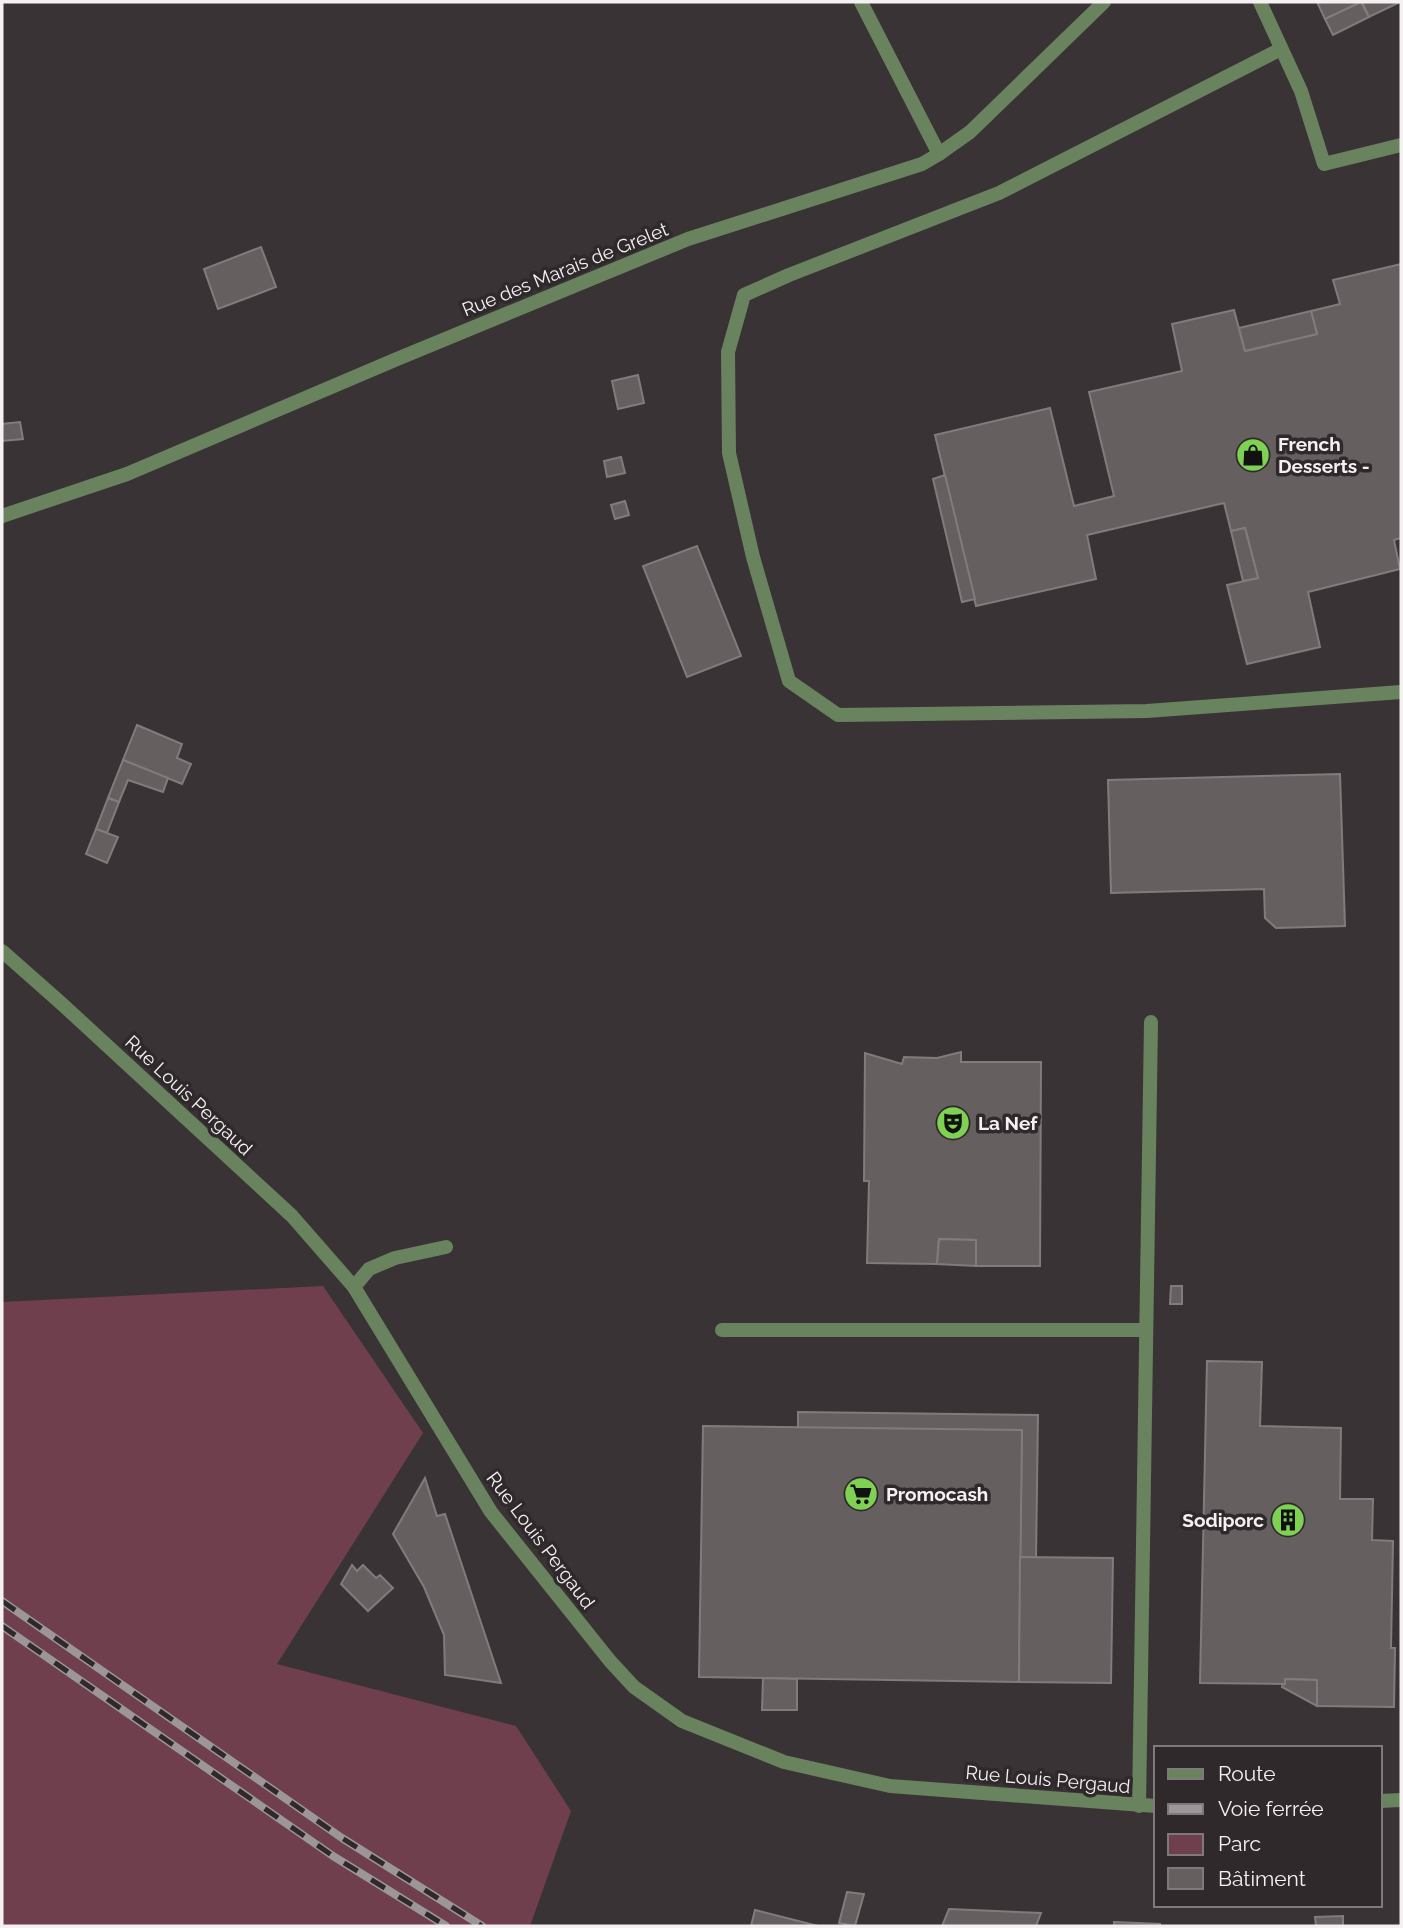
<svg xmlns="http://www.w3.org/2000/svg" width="1403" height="1928" viewBox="0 0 1403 1928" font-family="Raleway,sans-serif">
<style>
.green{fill:#6f3f4d}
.building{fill:#665f60;stroke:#827b7d;stroke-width:2}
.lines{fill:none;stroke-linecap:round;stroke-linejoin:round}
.service{stroke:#69835e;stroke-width:14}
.minor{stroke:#69835e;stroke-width:14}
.rail-casing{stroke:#9c9698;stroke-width:8}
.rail{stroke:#2f292b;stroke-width:5;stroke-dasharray:16;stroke-linecap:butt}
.labels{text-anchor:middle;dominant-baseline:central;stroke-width:7;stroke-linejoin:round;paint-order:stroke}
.street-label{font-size:19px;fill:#f5f1f2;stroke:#2f292b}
.poi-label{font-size:19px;font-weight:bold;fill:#f5f1f2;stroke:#2f292b;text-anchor:start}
</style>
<rect width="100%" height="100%" fill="#3a3335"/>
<!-- green -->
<polygon class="green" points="323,1286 423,1433 277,1664 516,1726 571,1811 530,1926 2,1926 2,1302"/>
<!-- building -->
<g class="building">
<polygon points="1317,2 1361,2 1325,19"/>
<polygon points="1361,2 1369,17 1333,35 1325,19"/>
<polygon points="1362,2 1400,2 1369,17"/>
<polygon points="261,247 276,287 218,309 204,269"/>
<polygon points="1401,264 1401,538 1394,540 1400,569 1308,592 1320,647 1247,664 1227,585 1258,578 1245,528 1231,531 1224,503 1087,535 1096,579 976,606 935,435 1050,408 1074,506 1114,496 1089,392 1182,371 1172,324 1234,310 1245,351 1317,334 1311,311 1340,304 1333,280"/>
<polygon points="1311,311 1317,334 1245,351 1239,328"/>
<polygon points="638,375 644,403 618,409 612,381"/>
<polygon points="20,422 23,439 2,441 2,424"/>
<polygon points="621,457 625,473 607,477 604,461"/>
<polygon points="945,475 975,599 962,602 933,479"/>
<polygon points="625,501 629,515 615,519 611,505"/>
<polygon points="1245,528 1258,578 1243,581 1231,531"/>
<polygon points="697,546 741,656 687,677 643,566"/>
<polygon points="137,725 182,744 177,758 191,764 182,784 123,760"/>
<polygon points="123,760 168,778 163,792 128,780 119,802 108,798"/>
<polygon points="1340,774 1345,926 1276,928 1265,918 1264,889 1111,893 1108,780"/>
<polygon points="108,798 119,802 107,833 96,829"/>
<polygon points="96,829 118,837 107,863 86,854"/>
<polygon points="961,1052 961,1062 1041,1062 1040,1266 976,1266 976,1240 939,1239 937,1264 867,1263 869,1181 864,1181 865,1053 902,1064 904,1057 937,1058"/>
<polygon points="939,1239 976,1240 976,1266 937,1264"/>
<polygon points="1171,1286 1182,1286 1182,1304 1170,1304"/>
<polygon points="1207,1361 1262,1362 1260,1426 1341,1428 1340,1499 1373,1499 1372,1540 1393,1541 1391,1648 1395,1648 1394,1707 1317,1706 1317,1680 1285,1679 1285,1684 1200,1683"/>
<polygon points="798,1412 1038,1415 1036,1558 1020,1557 1022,1430 798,1428"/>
<polygon points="703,1426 1022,1430 1019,1682 699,1677"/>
<polygon points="425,1478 437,1516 445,1514 501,1683 445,1675 444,1635 424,1587 393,1534"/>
<polygon points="1020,1557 1113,1558 1111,1683 1019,1682"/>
<polygon points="352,1565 357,1571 363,1565 376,1578 380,1575 393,1588 368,1611 341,1584"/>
<polygon points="763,1678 797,1679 797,1710 762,1710"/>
<polygon points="1285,1679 1317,1680 1317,1706 1282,1687 1283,1684 1285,1684"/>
<polygon points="847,1892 864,1894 855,1926 839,1923"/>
<polygon points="949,1909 1041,1913 1036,1926 942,1926"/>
<polygon points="755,1910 818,1926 751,1926"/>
<polygon points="1343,1916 1343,1926 1360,1926 1316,1926 1315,1917"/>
<polygon points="1114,1922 1160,1924 1160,1926 1114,1926"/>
</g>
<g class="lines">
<!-- service -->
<g class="service">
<polyline points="861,2 939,154"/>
<polyline points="1260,2 1301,91 1324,164 1401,145"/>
<polyline points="1281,49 999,193 789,275 744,295 728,352 729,453 753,557 789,681 838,715 1147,711 1401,692"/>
<polyline points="354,1287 369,1269 395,1258 446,1247"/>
<polyline points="722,1330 1146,1330"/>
<polyline points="1139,1806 1151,1022"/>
</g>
<!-- minor -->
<g class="minor">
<polyline points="2,516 127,474 397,359 688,239 922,164 939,154 970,132 1104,2"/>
<polyline points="2,951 62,1004 292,1216 354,1287 491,1512 610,1661 634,1687 682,1721 784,1762 890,1786 1156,1806"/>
<polyline points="1380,1801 1401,1800"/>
</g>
<!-- rail casing -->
<g class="rail-casing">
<g id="rail">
<polyline points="2,1601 342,1838 482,1926"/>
<polyline points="2,1626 333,1856 446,1926"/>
</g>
</g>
<!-- rail -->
<use href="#rail" class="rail"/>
</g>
<!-- icons -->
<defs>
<g id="shop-disc" transform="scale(1.75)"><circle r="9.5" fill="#7ed153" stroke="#2f292b"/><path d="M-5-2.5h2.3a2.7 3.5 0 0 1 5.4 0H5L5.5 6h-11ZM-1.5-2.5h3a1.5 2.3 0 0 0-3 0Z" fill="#111"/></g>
<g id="theatre-disc" transform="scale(1.75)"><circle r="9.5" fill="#7ed153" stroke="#2f292b"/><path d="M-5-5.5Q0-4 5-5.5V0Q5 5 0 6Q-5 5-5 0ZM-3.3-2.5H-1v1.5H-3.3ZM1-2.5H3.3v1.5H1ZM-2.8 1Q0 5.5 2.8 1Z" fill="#111"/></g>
<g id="supermarket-disc" transform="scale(1.75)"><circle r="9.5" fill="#7ed153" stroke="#2f292b"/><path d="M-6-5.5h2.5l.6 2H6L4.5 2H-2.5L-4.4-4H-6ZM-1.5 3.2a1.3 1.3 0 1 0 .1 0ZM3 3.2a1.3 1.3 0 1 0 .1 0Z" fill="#111"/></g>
<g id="building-disc" transform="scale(1.75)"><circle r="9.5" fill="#7ed153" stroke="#2f292b"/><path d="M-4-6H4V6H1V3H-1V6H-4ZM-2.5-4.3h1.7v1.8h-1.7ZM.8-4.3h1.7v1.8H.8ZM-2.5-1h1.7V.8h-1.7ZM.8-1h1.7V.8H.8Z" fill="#111"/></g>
</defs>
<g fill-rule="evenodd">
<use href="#shop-disc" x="1253" y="455"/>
<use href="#theatre-disc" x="953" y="1123"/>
<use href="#supermarket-disc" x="861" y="1494"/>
<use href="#building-disc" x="1288" y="1520"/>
</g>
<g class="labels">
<!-- street labels -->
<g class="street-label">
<text transform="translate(565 269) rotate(-22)">Rue des Marais de Grelet</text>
<text transform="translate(189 1095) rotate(43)">Rue Louis Pergaud</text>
<text transform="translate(541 1540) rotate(53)">Rue Louis Pergaud</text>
<text transform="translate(1048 1779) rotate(5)">Rue Louis Pergaud</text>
</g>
<!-- poi labels -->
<g class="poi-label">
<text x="1278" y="444">French<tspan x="1278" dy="22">Desserts -</tspan></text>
<text x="978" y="1123">La Nef</text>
<text x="886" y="1494">Promocash</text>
<text x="1264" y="1520" text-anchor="end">Sodiporc</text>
</g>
</g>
<!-- border -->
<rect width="1403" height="1928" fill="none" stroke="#f5f1f2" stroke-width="7"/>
<!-- legend -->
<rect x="1154" y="1746" width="228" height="161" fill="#2f292b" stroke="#7e797b" stroke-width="2"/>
<rect x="1168" y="1769" width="35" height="10" fill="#69835e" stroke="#7e797b" stroke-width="2"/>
<text x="1218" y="1781" font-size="21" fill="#f5f1f2">Route</text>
<rect x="1168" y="1804" width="35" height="10" fill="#9c9698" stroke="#7e797b" stroke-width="2"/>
<text x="1218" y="1816" font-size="21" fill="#f5f1f2">Voie ferrée</text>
<rect x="1168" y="1834" width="35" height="21" fill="#6f3f4d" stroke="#7e797b" stroke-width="2"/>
<text x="1218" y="1851" font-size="21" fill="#f5f1f2">Parc</text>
<rect x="1168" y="1868" width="35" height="21" fill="#665f60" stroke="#7e797b" stroke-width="2"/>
<text x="1218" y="1886" font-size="21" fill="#f5f1f2">Bâtiment</text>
</svg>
